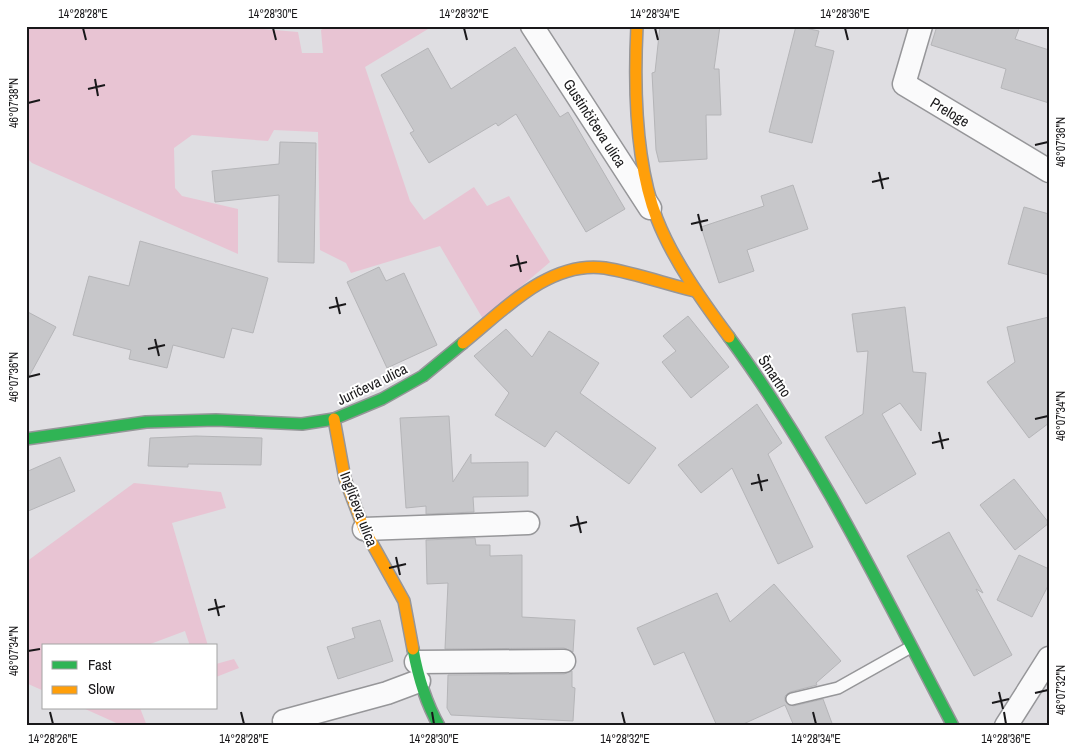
<svg xmlns="http://www.w3.org/2000/svg" width="1075" height="752" viewBox="0 0 1075 752" font-family="'Archivo Narrow',sans-serif">
<style>
.green{fill:#e8c4d3}
.building{fill:#c7c7ca;stroke:#b5b5b8}
.lines{fill:none;stroke-linecap:round;stroke-linejoin:round}
.lane-casing{stroke:#969699;stroke-width:14}
.street-casing{stroke:#969699;stroke-width:25}
.fast-casing{stroke:#969699;stroke-width:14}
.slow-casing{stroke:#969699;stroke-width:14}
.lane{stroke:#fafafb;stroke-width:11}
.street{stroke:#fafafb;stroke-width:22}
.fast{stroke:#30b455;stroke-width:11}
.slow{stroke:#ff9f0a;stroke-width:11}
.ticks{fill:none;stroke:#19181a;stroke-width:2}
.labels{text-anchor:middle;dominant-baseline:central;stroke-width:4;stroke-linejoin:round;paint-order:stroke}
.street-label{font-size:15px;fill:#19181a;stroke:#fff}
.neatline{fill:none;stroke:#19181a;stroke-width:2}
.ticks-label{font-size:12px;text-anchor:middle;fill:#19181a}
</style>
<rect width="100%" height="100%" fill="#dfdee2"/>
<!-- green -->
<g class="green">
<polygon points="34,26 227,26 298,32 302,53 323,53 321,30 328,26 354,26 355,28 358,26 433,26 365,67 410,201 424,220 474,187 487,206 509,196 550,262 483,319 440,246 351,273 346,263 320,250 318,132 274,130 268,141 192,135 174,148 175,188 182,196 238,209 238,254 32,163 26,157 26,28"/>
<polygon points="134,483 221,492 226,508 172,523 208,646 190,646 185,631 145,646 44,646 44,691 26,683 26,562"/>
<polygon points="234,659 239,668 216,677 216,664"/>
<polygon points="83,708 140,708 147,726 123,726"/>
</g>
<!-- building -->
<g class="building">
<polygon points="660,26 720,26 714,69 719,69 721,115 706,115 707,159 659,162 656,150 652,73 655,72"/>
<polygon points="796,26 819,31 815,46 834,51 812,143 769,132"/>
<polygon points="937,26 1020,26 1015,39 1049,50 1049,103 1001,88 1006,69 931,45"/>
<polygon points="515,47 560,117 568,112 625,209 586,232 516,114 498,126 496,123 429,163 410,133 414,131 381,75 428,48 451,89"/>
<polygon points="280,142 316,143 314,263 278,262 279,195 215,202 212,171 279,164"/>
<polygon points="793,185 808,229 747,250 754,271 719,283 701,227 764,206 761,196"/>
<polygon points="1024,207 1049,214 1049,275 1008,264"/>
<polygon points="140,241 268,278 253,333 232,328 224,358 173,345 167,368 129,359 131,350 73,335 89,276 129,286"/>
<polygon points="379,267 386,281 404,273 437,345 387,368 347,282"/>
<polygon points="905,307 913,372 926,373 921,431 900,403 882,414 916,474 866,504 825,437 863,414 868,351 857,352 852,314"/>
<polygon points="26,311 56,327 26,382"/>
<polygon points="688,316 729,367 691,398 662,362 676,351 663,336"/>
<polygon points="1049,317 1049,423 1029,438 987,382 1015,362 1007,327"/>
<polygon points="506,329 532,357 549,331 599,363 580,393 656,448 629,484 556,431 545,447 495,415 509,393 474,356"/>
<polygon points="757,404 782,443 768,454 813,547 778,564 732,468 701,493 678,465"/>
<polygon points="449,416 453,482 471,454 471,463 528,462 528,496 473,497 474,512 426,514 426,506 406,508 400,418"/>
<polygon points="196,436 262,438 261,465 188,464 188,467 148,466 150,438"/>
<polygon points="60,457 75,491 26,512 26,472"/>
<polygon points="1014,479 1049,523 1015,550 980,505"/>
<polygon points="949,532 983,593 976,589 1012,655 974,676 907,556"/>
<polygon points="475,538 476,545 490,545 490,556 522,555 522,617 575,620 573,652 564,648 445,649 448,583 427,584 426,540"/>
<polygon points="1019,555 1049,569 1049,584 1032,617 997,600"/>
<polygon points="774,584 841,661 816,683 817,685 790,692 785,696 785,701 793,706 823,699 833,726 794,726 785,705 739,726 717,726 684,652 654,665 637,628 717,593 730,622"/>
<polygon points="380,620 393,661 338,679 327,647 355,638 352,628"/>
<polygon points="572,671 572,687 575,688 573,721 451,715 447,708 448,675 564,674"/>
</g>
<g class="lines">
<!-- lane casing -->
<g class="lane-casing">
<polyline id="lane" points="792,699 838,688 911,647"/>
</g>
<!-- street casing -->
<g class="street-casing">
<g id="street">
<polyline points="532,26 650,208"/>
<polyline points="921,26 904,84 1049,171"/>
<polyline points="364,529 528,523"/>
<polyline points="416,662 564,661"/>
<polyline points="284,721 387,693 419,681"/>
<polyline points="1006,726 1049,658"/>
</g>
</g>
<!-- fast casing -->
<g class="fast-casing">
<g id="fast">
<path d="M729,337C818,458 883,593 953,726"/>
<polyline points="26,439 146,422 216,420 302,424 334,419 382,399 423,376 463,343"/>
<path d="M413,649C418,677 425,701 439,726"/>
</g>
</g>
<!-- slow casing -->
<g class="slow-casing">
<g id="slow">
<path d="M637,26C634,86 635,162 657,219C673,260 703,302 729,337"/>
<path d="M463,343C503,311 549,260 605,268C635,273 666,284 695,291"/>
<polyline points="334,419 345,479 364,529 404,601 413,649"/>
</g>
</g>
<!-- lane -->
<use href="#lane" class="lane"/>
<!-- street -->
<use href="#street" class="street"/>
<!-- fast -->
<use href="#fast" class="fast"/>
<!-- slow -->
<use href="#slow" class="slow"/>
</g>
<!-- ticks -->
<path class="ticks" d="M83,28L86,40M273,28L276,40M464,28L467,40M655,28L658,40M845,28L848,40M95,79L98,96M88,89L105,85M28,103L40,100M1035,145L1048,142M879,172L883,189M872,182L889,178M698,214L702,231M691,224L708,220M517,255L521,272M510,266L527,262M336,297L340,314M329,308L346,304M155,339L159,356M148,349L165,345M28,377L40,374M1035,419L1048,416M939,432L943,449M932,443L949,439M758,474L762,491M751,484L768,480M577,516L581,533M570,526L587,522M396,557L400,575M389,568L406,564M215,599L219,616M208,610L225,606M28,651L40,649M999,692L1003,709M1035,693L1048,690M992,703L1009,699M50,712L53,724M241,712L244,724M432,712L434,724M622,712L625,724M813,712L816,724M1004,712L1006,724"/>
<g class="labels">
<!-- street labels -->
<g class="street-label">
<text transform="translate(950 112) rotate(31)">Preloge</text>
<text transform="translate(595 123) rotate(57)">Gustinčičeva ulica</text>
<text transform="translate(775 376) rotate(56)">Šmartno</text>
<text transform="translate(372 384) rotate(-26)">Juričeva ulica</text>
<text transform="translate(359 509) rotate(69)">Ingličeva ulica</text>
</g>
</g>
<!-- border -->
<rect width="1075" height="752" fill="none" stroke="#ffffff" stroke-width="55"/>
<!-- legend -->
<rect x="42" y="644" width="175" height="65" fill="#ffffff" stroke="#a3a3a3"/>
<rect x="52" y="661" width="25" height="8" fill="#30b455" stroke="#a3a3a3"/>
<text x="88" y="670" font-size="15" fill="#19181a">Fast</text>
<rect x="52" y="686" width="25" height="8" fill="#ff9f0a" stroke="#a3a3a3"/>
<text x="88" y="694" font-size="15" fill="#19181a">Slow</text>
<rect x="28" y="28" width="1020" height="696" class="neatline"/>
<g class="ticks-label">
<text x="83" y="18">14°28'28"E</text>
<text x="273" y="18">14°28'30"E</text>
<text x="464" y="18">14°28'32"E</text>
<text x="655" y="18">14°28'34"E</text>
<text x="845" y="18">14°28'36"E</text>
<text transform="translate(14 103) rotate(-90)" y="4">46°07'38"N</text>
<text transform="translate(1061 142) rotate(-90)" y="4">46°07'36"N</text>
<text transform="translate(14 377) rotate(-90)" y="4">46°07'36"N</text>
<text transform="translate(1061 416) rotate(-90)" y="4">46°07'34"N</text>
<text transform="translate(14 651) rotate(-90)" y="4">46°07'34"N</text>
<text transform="translate(1061 690) rotate(-90)" y="4">46°07'32"N</text>
<text x="53" y="743">14°28'26"E</text>
<text x="244" y="743">14°28'28"E</text>
<text x="434" y="743">14°28'30"E</text>
<text x="625" y="743">14°28'32"E</text>
<text x="816" y="743">14°28'34"E</text>
<text x="1006" y="743">14°28'36"E</text>
</g>
</svg>
